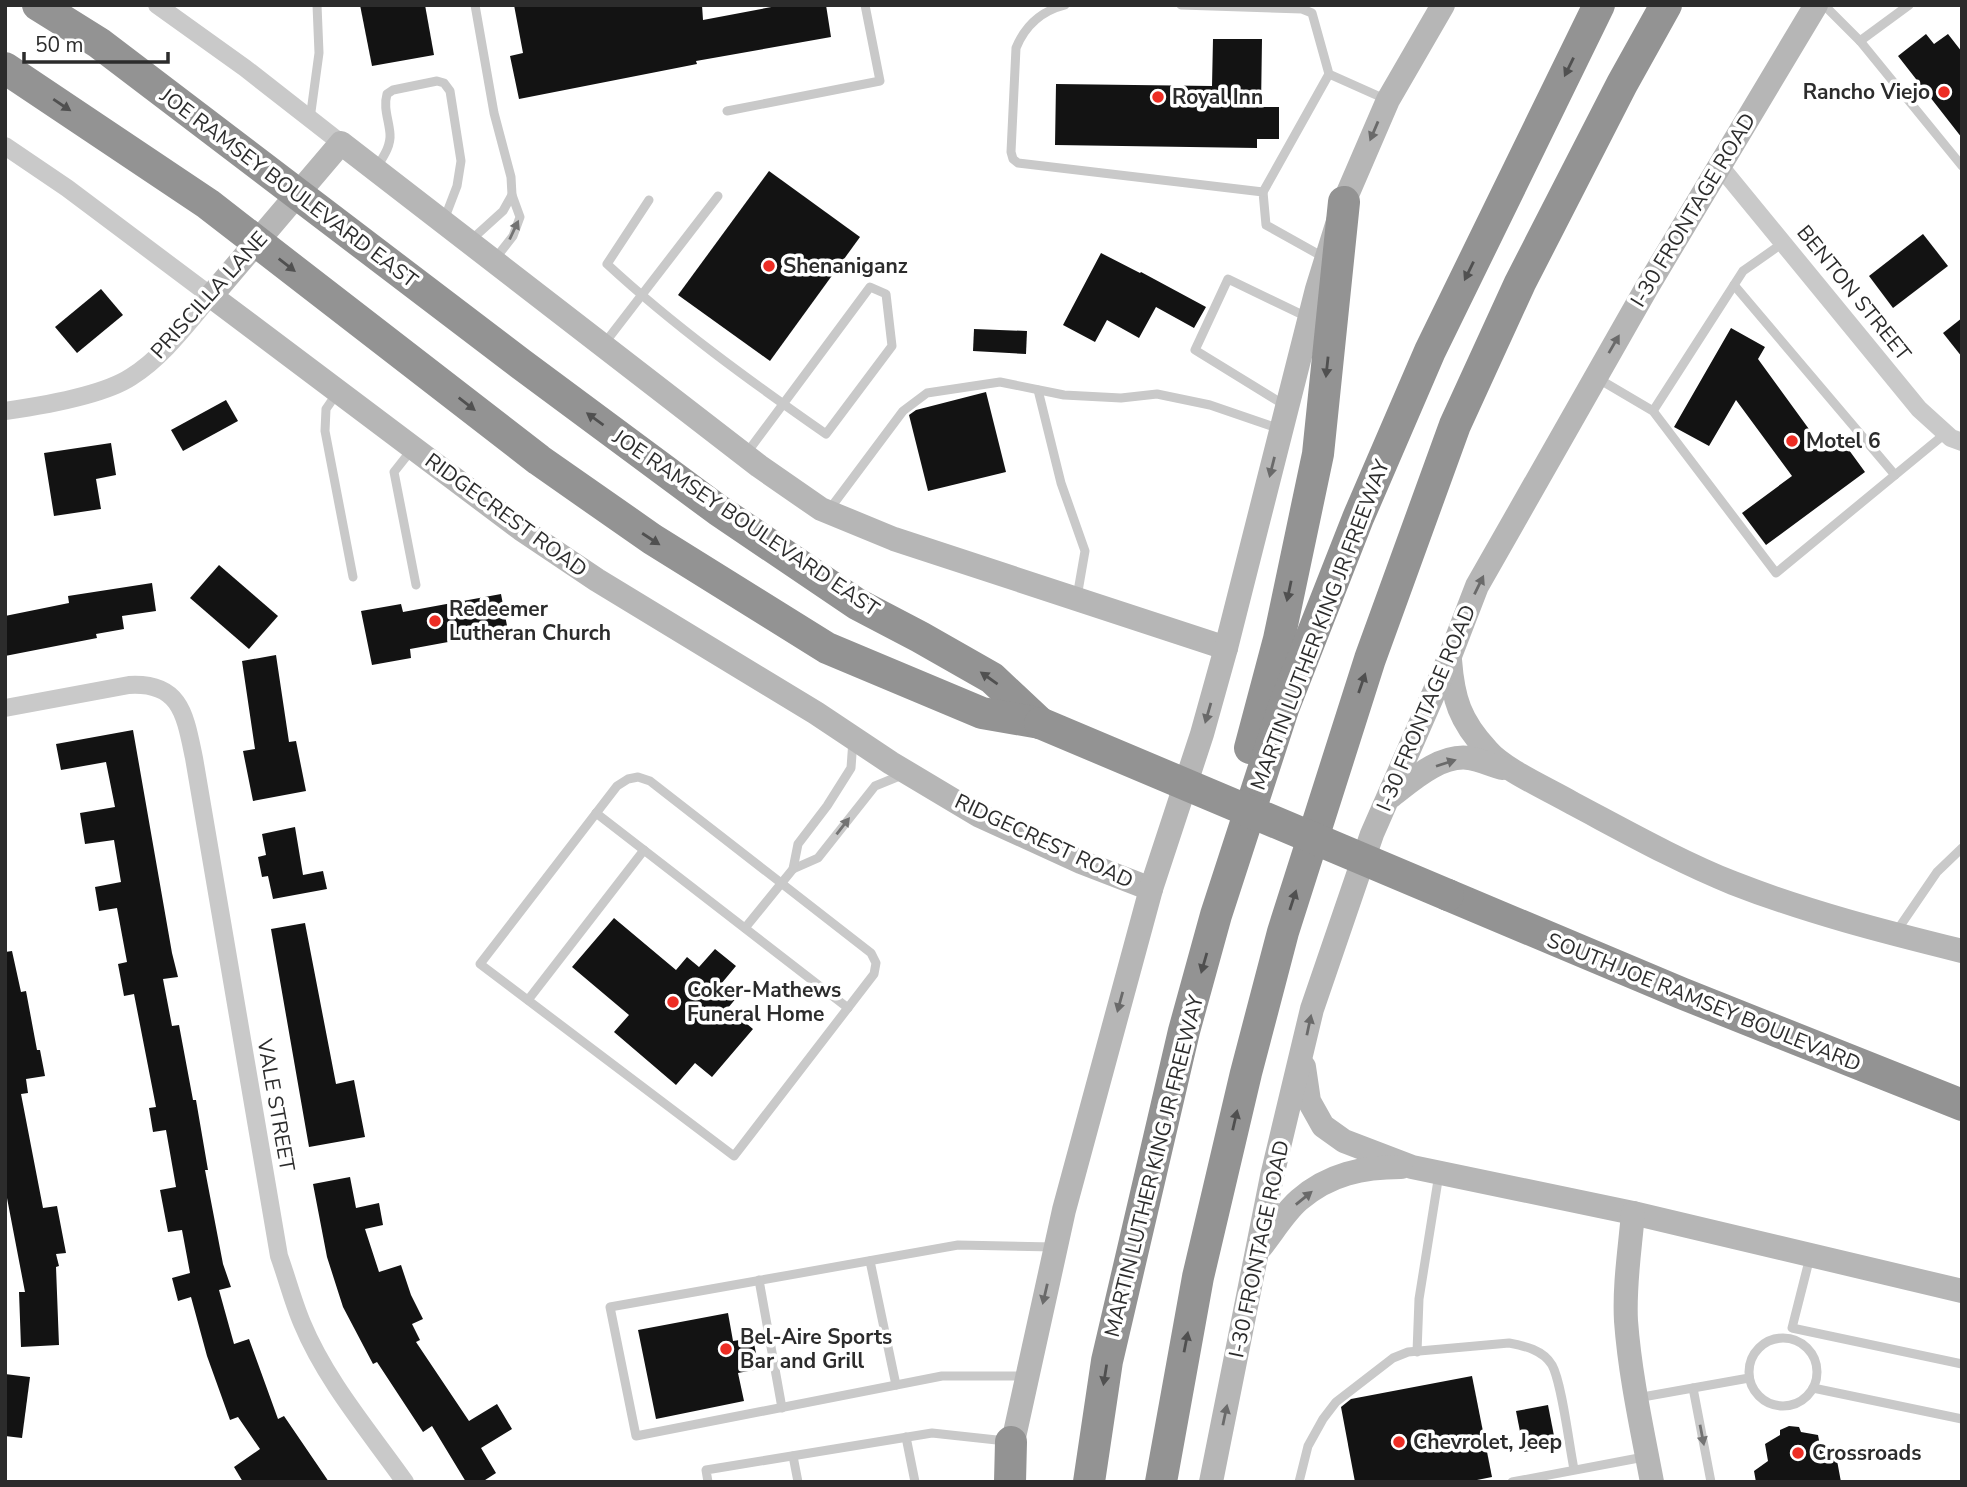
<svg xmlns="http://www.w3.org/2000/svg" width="1967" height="1487" viewBox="0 0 1967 1487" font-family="'Nunito Sans',sans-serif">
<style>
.building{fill:#131313}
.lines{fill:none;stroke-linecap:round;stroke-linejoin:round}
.lane{stroke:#c9c9c9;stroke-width:9}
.street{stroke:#c9c9c9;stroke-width:18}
.secondary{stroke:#b6b6b6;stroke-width:24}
.highway{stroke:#939393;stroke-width:32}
.highway-bridge{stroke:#939393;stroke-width:32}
.oneway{fill:#505050}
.oneway2{fill:#6a6a6a}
.oneway3{fill:#737373}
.poi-dot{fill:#ed2d24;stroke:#fff;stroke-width:2.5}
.labels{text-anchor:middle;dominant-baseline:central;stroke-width:7;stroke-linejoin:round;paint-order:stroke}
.poi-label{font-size:21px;font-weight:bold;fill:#2c2c2c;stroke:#fff;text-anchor:start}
.street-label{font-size:21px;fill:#2c2c2c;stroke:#fff}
</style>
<rect width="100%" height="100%" fill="#fff"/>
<!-- building -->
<g class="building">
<polygon points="360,5 425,5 434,55 372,66"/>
<polygon points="514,5 702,5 703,20 782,5 826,5 831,37 696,61 697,64 519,99 510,56 523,53"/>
<polygon points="1926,34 1934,44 1948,34 1962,52 1962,138 1898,56"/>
<polygon points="1213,39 1262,39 1261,107 1279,107 1279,139 1257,139 1257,148 1055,145 1056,84 1212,86"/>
<polygon points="769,171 860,237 770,361 678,295"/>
<polygon points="1923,234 1948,266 1893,308 1869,276"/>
<polygon points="1101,253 1140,273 1141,272 1206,307 1194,328 1156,307 1139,338 1107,320 1095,342 1063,325"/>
<polygon points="101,289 123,315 77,353 55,327"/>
<polygon points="1962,318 1962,357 1943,333"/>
<polygon points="1731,328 1765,347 1758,359 1822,447 1838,435 1865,472 1766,545 1742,513 1792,476 1736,400 1709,446 1674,427"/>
<polygon points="974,329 1027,331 1026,354 973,351"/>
<polygon points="986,392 1006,472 928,491 909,415 916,410"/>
<polygon points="226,400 238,421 183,451 171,430"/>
<polygon points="111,443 116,475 96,479 101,509 54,516 44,453"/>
<polygon points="219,565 278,616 249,649 190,598"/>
<polygon points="152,583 156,611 122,616 124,629 96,634 97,638 5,656 5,616 69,603 68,596"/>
<polygon points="501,594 508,631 410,649 411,658 372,665 361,611 401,604 403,612"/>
<polygon points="276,655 289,742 296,741 306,791 253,801 243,751 255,749 242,661"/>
<polygon points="133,730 172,953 178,977 163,979 172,1026 179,1025 193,1100 196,1100 208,1170 205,1170 223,1264 231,1287 219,1290 234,1344 249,1339 278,1419 284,1416 329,1482 243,1482 234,1467 260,1449 238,1417 230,1420 207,1356 191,1297 178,1301 172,1278 190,1273 182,1230 168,1232 160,1190 176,1187 166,1130 153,1132 149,1108 156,1107 134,994 124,996 118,964 127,962 117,908 99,911 95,887 121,882 114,840 85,844 80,813 115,807 106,762 61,770 56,744"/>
<polygon points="295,827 303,875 323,871 327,889 273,899 268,876 262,877 258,857 266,855 262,834"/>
<polygon points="614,918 676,970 687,957 699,967 715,949 736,966 721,984 737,997 728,1008 753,1029 712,1077 695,1063 676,1085 614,1032 629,1015 572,967"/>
<polygon points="305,923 336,1084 354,1080 365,1137 309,1147 271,929"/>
<polygon points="12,951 21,992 26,991 37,1050 40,1050 45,1076 26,1079 28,1093 21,1094 43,1208 57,1206 66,1253 56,1254 59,1266 56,1267 59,1345 21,1347 19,1292 25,1292 7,1198 5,1199 5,952"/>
<polygon points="350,1177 356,1208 379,1203 383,1225 365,1229 379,1272 401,1265 411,1295 423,1319 412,1324 420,1340 416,1342 469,1421 497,1404 512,1429 481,1448 496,1473 482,1482 466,1482 432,1426 423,1432 377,1362 373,1364 343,1307 327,1257 313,1184"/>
<polygon points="728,1313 733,1341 753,1338 759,1369 738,1373 744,1401 656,1419 638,1330"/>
<polygon points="5,1374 30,1377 22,1438 5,1436"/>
<polygon points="1472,1376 1492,1477 1467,1482 1355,1482 1341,1407 1351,1399"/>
<polygon points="1548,1405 1556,1446 1524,1452 1516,1411"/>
<polygon points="1789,1426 1799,1427 1801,1432 1818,1435 1821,1451 1836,1455 1841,1482 1756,1482 1754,1471 1768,1461 1765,1444 1780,1435 1780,1430"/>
</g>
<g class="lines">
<!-- lane -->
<g class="lane">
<polyline points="475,5 494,113 511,177 512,195 520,217 513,236 495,259"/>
<path d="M1065,5C1041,11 1025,26 1016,48L1011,152L1013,159L1018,163L1263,192L1266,225L1325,258"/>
<polyline points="1181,5 1302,9 1312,13 1329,74 1385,99"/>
<polyline points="1824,5 1860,41 1962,166"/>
<polyline points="1860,41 1909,5"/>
<polyline points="727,111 880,81 865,5"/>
<polyline points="310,119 319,53 317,5"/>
<path d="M377,167C383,157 391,146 390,134C389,120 383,108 387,94L393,90L437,81L444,83L450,91L461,161L457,186L444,220"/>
<polyline points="1263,192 1329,74"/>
<path d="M649,200L607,264C674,326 750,381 826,434L892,346L886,294L870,287L746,454"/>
<polyline points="471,240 503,211 512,195"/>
<polyline points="1734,285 1895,475"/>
<polyline points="604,344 718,196"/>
<polyline points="1597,378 1653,411 1776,573 1946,433"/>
<polyline points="1038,390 1061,483 1085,551 1077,597"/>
<polyline points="337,393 326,409 325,431 353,577"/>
<polyline points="1286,406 1195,350 1228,279 1307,317"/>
<polyline points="1653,411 1743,271 1783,243"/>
<polyline points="413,448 394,472 416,585"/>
<polyline points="829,510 903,411 927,393 1000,382 1064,395 1121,398 1157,394 1210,405 1280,429"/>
<polygon points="638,777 650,781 871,953 876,963 874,974 734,1156 480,964 617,786 628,779"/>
<polyline points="596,813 848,1008"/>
<polyline points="793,869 818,858 875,786 902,775"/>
<polyline points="745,928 793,869 798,844 827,806 851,768 853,740"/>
<polyline points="1896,932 1937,872 1962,848"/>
<polyline points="528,1000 644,850"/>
<polyline points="1810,1257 1792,1328 1962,1364"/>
<polyline points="870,1261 896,1385"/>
<polyline points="759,1280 782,1408"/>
<circle cx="1783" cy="1372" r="34"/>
<polyline points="1417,1352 1419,1299 1439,1174"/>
<polyline points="1026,1376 942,1376 636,1436 610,1307 958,1245 1054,1247"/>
<polyline points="1693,1388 1711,1482"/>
<polyline points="1813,1388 1962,1419"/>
<polyline points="1637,1398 1749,1378"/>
<polyline points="906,1437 915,1482"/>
<polyline points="793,1456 798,1482"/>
<polyline points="708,1482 706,1470 932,1433 1006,1441"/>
<path d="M1299,1482L1308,1446L1323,1419L1336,1402L1393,1358L1408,1352L1509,1343C1525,1346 1543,1350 1552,1365C1562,1383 1569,1445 1574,1469"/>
<polyline points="1512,1482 1644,1457"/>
</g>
<!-- street -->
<g class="street">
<polyline points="157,5 245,68 341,143"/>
<path d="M5,146L67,188L211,296C187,324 163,357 131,377C102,396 40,406 5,411"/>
<polyline points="1719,165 1919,409 1951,438 1962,442"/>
<path d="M5,708L129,685C181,682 185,715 194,758L279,1256C287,1278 293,1302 302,1323C326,1381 369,1431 405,1482"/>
</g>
<!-- secondary -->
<g class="secondary">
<path d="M1450,660C1453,699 1460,721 1487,750C1504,770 1548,789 1572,803C1625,831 1678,861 1733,883C1807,912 1885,932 1962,951"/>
<path d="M1390,797C1411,781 1440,754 1469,758C1480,760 1491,765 1502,768"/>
<polyline points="1151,889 1081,862 978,815 891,763 816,713 597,580 521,529 211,296 341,143 759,466 821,509 894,539 1226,648"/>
<polyline points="1304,1067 1309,1101 1323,1126 1344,1141 1412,1167 1633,1213 1962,1291"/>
<path d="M1633,1213C1630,1249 1624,1285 1626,1321C1630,1375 1642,1429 1652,1482"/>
<path d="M1261,1247C1273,1232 1285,1212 1299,1200C1329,1174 1363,1167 1401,1167"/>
<polyline points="1009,1460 1064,1210 1151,889 1202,734 1226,648 1317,289 1344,202 1388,100 1443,5"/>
<polyline points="1211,1482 1272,1176 1312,1009 1372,834 1450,656 1477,586 1646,289 1816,5"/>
</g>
<!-- highway -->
<g class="highway">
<polyline points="38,5 99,43 521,364 718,510 857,604 920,637 992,678 1040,723"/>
<polyline points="5,68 208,204 539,460 652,539 827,648 982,713 1040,723"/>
<polyline points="1250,748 1279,639 1318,454 1344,202"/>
<polyline points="1448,895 1681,993 1962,1105"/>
<polyline points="1010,1482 1011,1442"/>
<polyline points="1089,1482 1107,1361 1184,1031 1216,915 1283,709 1358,518 1430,351 1599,5"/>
<polyline points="1161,1482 1198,1277 1246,1073 1283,932 1370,659 1455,425 1520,283 1622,84 1666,5"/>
</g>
<!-- highway-bridge -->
<polyline class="highway-bridge" points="1040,723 1448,895"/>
</g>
<!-- one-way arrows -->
<defs><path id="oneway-solid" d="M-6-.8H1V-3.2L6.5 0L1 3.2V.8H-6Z" transform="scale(1.75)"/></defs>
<g class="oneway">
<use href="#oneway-solid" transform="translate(1569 67) rotate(116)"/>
<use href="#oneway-solid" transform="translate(62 105) rotate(34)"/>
<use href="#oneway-solid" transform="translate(287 265) rotate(38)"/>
<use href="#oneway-solid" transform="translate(1469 271) rotate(116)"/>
<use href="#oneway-solid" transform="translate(1327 367) rotate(96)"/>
<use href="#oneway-solid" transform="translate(467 404) rotate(38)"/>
<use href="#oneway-solid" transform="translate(595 419) rotate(-144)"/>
<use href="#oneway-solid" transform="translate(651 539) rotate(33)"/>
<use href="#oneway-solid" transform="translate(1289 591) rotate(102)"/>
<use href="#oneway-solid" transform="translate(989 678) rotate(-145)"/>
<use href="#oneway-solid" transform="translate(1362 683) rotate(-71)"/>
<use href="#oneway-solid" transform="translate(1293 900) rotate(-72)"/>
<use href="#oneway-solid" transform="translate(1204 963) rotate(106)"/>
<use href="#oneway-solid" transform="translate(1235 1120) rotate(-77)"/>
<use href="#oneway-solid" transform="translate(1186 1342) rotate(-79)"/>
<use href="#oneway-solid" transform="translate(1105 1375) rotate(99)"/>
</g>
<g class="oneway2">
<use href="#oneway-solid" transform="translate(1374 131) rotate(113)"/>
<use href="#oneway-solid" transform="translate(1614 344) rotate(-60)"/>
<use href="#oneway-solid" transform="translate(1272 467) rotate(104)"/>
<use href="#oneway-solid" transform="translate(1479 585) rotate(-64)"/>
<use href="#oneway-solid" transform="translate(1208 713) rotate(106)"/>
<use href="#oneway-solid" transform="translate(1446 763) rotate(-18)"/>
<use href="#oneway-solid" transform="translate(1120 1002) rotate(105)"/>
<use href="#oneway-solid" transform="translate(1309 1025) rotate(-78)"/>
<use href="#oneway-solid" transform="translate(1304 1198) rotate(-39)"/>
<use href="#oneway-solid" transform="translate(1045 1294) rotate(103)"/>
<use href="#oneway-solid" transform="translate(1225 1415) rotate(-78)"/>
</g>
<g class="oneway3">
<use href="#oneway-solid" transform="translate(514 230) rotate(-65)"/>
<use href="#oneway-solid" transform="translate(843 826) rotate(-52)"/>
<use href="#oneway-solid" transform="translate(1702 1435) rotate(79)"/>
</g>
<!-- markers -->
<g class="poi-dot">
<circle cx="1944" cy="92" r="7"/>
<circle cx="1158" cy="97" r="7"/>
<circle cx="769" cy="266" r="7"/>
<circle cx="1792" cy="441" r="7"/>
<circle cx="435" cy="621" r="7"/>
<circle cx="673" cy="1002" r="7"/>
<circle cx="726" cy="1349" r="7"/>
<circle cx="1399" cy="1442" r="7"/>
<circle cx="1798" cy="1453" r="7"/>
</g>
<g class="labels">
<!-- poi labels -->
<g class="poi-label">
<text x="1930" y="92" text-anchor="end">Rancho Viejo</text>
<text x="1172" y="97">Royal Inn</text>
<text x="783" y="266">Shenaniganz</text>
<text x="1806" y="441">Motel 6</text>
<text x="449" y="609">Redeemer<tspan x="449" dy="24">Lutheran Church</tspan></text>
<text x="687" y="990">Coker-Mathews<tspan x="687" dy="24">Funeral Home</tspan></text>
<text x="740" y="1337">Bel-Aire Sports<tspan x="740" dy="24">Bar and Grill</tspan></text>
<text x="1413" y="1442">Chevrolet, Jeep</text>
<text x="1812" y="1453">Crossroads</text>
</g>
<!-- street labels -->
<g class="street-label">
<text transform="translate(289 188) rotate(37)">JOE RAMSEY BOULEVARD EAST</text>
<text transform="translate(1693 210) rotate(-59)">I-30 FRONTAGE ROAD</text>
<text transform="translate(1854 293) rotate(51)">BENTON STREET</text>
<text transform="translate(209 295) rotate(-48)">PRISCILLA LANE</text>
<text transform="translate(506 515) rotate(36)">RIDGECREST ROAD</text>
<text transform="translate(746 523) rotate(34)">JOE RAMSEY BOULEVARD EAST</text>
<text transform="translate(1320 625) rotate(-69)">MARTIN LUTHER KING JR FREEWAY</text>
<text transform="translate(1426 708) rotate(-67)">I-30 FRONTAGE ROAD</text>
<text transform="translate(1044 841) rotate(25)">RIDGECREST ROAD</text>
<text transform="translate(1704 1002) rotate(22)">SOUTH JOE RAMSEY BOULEVARD</text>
<text transform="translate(276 1105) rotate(80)">VALE STREET</text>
<text transform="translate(1154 1166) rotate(-76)">MARTIN LUTHER KING JR FREEWAY</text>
<text transform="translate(1259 1249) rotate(-78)">I-30 FRONTAGE ROAD</text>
</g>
</g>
<!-- border -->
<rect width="1967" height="1487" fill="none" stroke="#2c2c2c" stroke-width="14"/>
<!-- scale -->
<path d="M24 52v10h144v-10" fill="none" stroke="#2c2c2c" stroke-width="3.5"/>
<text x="35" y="52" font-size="21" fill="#2c2c2c" stroke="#ffffff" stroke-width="5" paint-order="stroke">50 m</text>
</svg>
